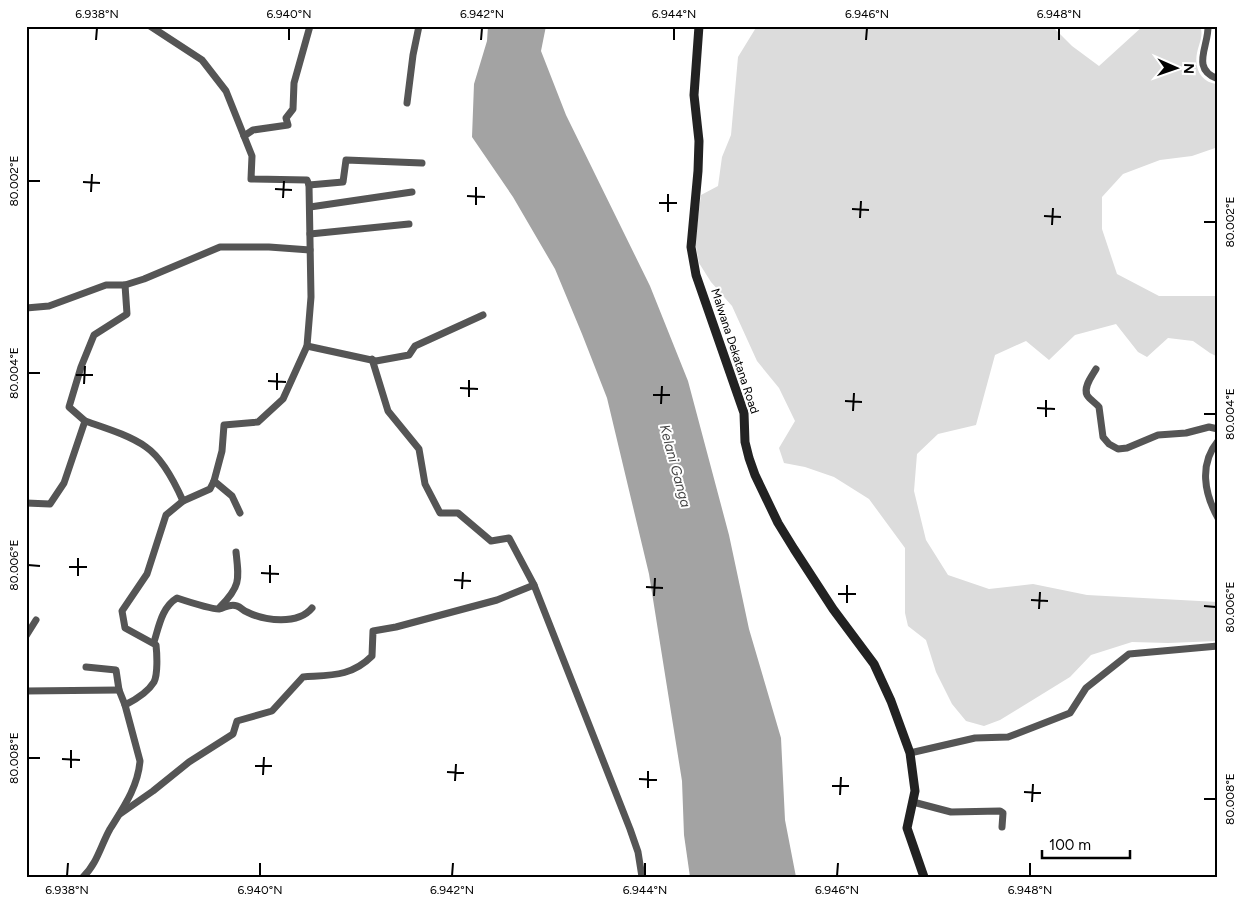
<svg xmlns="http://www.w3.org/2000/svg" width="1244" height="903" viewBox="0 0 1244 903" font-family="Figtree,sans-serif">
<style>
.green{fill:#dcdcdc}
.water{fill:#a3a3a3}
.lines{fill:none;stroke-linecap:round;stroke-linejoin:round}
.street{stroke:#555;stroke-width:7}
.secondary{stroke:#222;stroke-width:9}
.ticks{fill:none;stroke:#000;stroke-width:2}
.labels{text-anchor:middle;dominant-baseline:central;stroke-width:4;stroke-linejoin:round;paint-order:stroke}
.street-label{font-size:12px;fill:#000;stroke:#fff}
.water-label{font-size:14px;font-style:italic;fill:#444;stroke:#fff}
.neatline{fill:none;stroke:#000;stroke-width:2}
.ticks-label{font-size:12px;text-anchor:middle;fill:#000}
</style>
<rect width="100%" height="100%" fill="#fff"/>
<!-- green -->
<path class="green" d="M757,26H1052L1072,46L1099,66L1143,26H1200C1204,35 1199,43 1197,53C1194,68 1201,83 1218,84V147L1192,156L1160,160L1123,174L1102,197V229L1117,274L1159,296H1218V357L1210,353L1193,341L1168,338L1147,357L1138,352L1116,324L1075,335L1049,360L1026,341L995,355L976,425L938,434L917,454L914,491L926,540L948,575L989,589L1033,584L1087,595L1218,602V641L1168,643L1132,642L1091,655L1070,677L1000,720L984,726L966,721L952,704L936,672L926,640L908,626L905,613V548L869,499L834,477L805,467L784,463L779,448L795,421L779,388L757,361L732,306L711,282L699,263L695,241L701,195L718,186L722,157L731,135L738,57Z"/>
<!-- water -->
<polygon class="water" points="488,26 546,26 541,51 566,115 650,286 688,381 729,535 749,629 781,738 785,820 796,877 690,877 684,835 682,781 649,574 607,398 582,334 555,269 513,197 472,137 474,84 487,41"/>
<g class="lines">
<!-- street -->
<g class="street">
<polyline points="150,26 202,60 226,91 252,156 251,179 307,180 309,185"/>
<path d="M1208,26C1209,46 1190,69 1218,79"/>
<polyline points="407,103 413,55 419,26"/>
<polyline points="244,136 253,130 288,125 286,118 293,109 294,83 310,26"/>
<polyline points="310,207 412,192"/>
<polyline points="310,234 409,224"/>
<polyline points="26,308 49,306 106,285 125,285 144,279 220,247 269,247 310,250"/>
<polyline points="307,346 376,361 409,355 415,346 483,315"/>
<polyline points="372,359 388,411 419,449 425,484 440,513 458,513 491,541 509,538 534,585 630,829 638,852 642,877"/>
<path d="M1096,369C1092,376 1083,387 1087,395C1090,400 1096,403 1099,407L1103,437L1109,444L1118,449L1127,448L1158,435L1186,433L1209,427L1218,429"/>
<path d="M85,421C105,428 129,435 146,447C162,458 175,483 183,501"/>
<path d="M1218,441C1199,464 1204,493 1218,518"/>
<polyline points="214,481 232,496 240,513"/>
<polyline points="26,503 50,504 64,483 85,421 69,407 81,367 94,335 127,314 125,285"/>
<path d="M220,607C241,586 239,579 236,552"/>
<polyline points="26,636 36,620"/>
<path d="M154,642C159,626 162,607 177,598C186,601 211,609 219,609C225,608 230,603 237,606C241,607 243,611 247,612C265,621 298,625 312,608"/>
<path d="M86,667L116,670L119,690L125,705C135,700 148,692 154,682C158,674 157,654 156,645L125,628L122,611L147,574L166,515L183,501L210,489L214,481L222,451L224,425L258,422L283,399L307,346L311,297L309,185L343,182L346,160L422,163"/>
<polyline points="26,691 119,690"/>
<polyline points="910,753 975,738 1008,737 1070,713 1086,688 1129,654 1218,646"/>
<polyline points="913,802 951,812 1000,811 1003,813 1002,827"/>
<path d="M120,814L153,791L189,762L233,734L237,721L272,711L303,677C330,675 351,677 372,656L373,631L396,627L497,600L534,585"/>
<path d="M83,877C97,864 101,845 110,829C123,808 138,787 140,761L125,705"/>
</g>
<!-- secondary -->
<polyline class="secondary" points="699,26 694,95 699,141 698,171 691,247 696,275 744,413 745,442 749,458 755,475 778,523 794,549 833,609 874,664 891,701 910,753 915,791 907,828 924,877"/>
</g>
<!-- ticks -->
<path class="ticks" d="M96,40L97,28M289,40V28M481,40L482,28M674,40V28M866,40L867,28M1059,40V28M28,181H40M83,182L100,183M275,189L292,190M91,192L92,174M467,196L485,197M283,198L284,181M659,203H677M476,205V187M852,209L869,210M668,212V194M1044,216L1061,217M860,218L861,201M1204,222H1216M1052,225L1053,208M28,373H40M76,375H93M268,381L286,382M84,384L85,366M460,388L478,389M277,390V373M653,395H670M469,397V380M845,401L862,402M661,404L662,386M1037,408L1055,409M853,411L854,393M1204,414H1216M1046,417V400M28,565L40,566M69,567H87M261,573L279,574M78,576V558M454,580L471,581M270,583V565M646,587L663,588M462,589L463,572M838,594H856M654,596L655,578M1031,600L1048,601M847,603V585M1204,606L1216,607M1039,609L1040,592M28,758H40M62,759L80,760M255,766H272M71,768V750M447,772L464,773M263,775L264,757M639,779L657,780M455,781L456,764M832,786H849M648,788V771M1024,792L1041,793M840,795L841,777M1204,799H1216M1032,802L1033,784M67,876L68,863M260,876V863M452,876L453,863M645,876V863M837,876L838,863M1030,876V863"/>
<g class="labels">
<!-- street labels -->
<g class="street-label">
<text transform="translate(735 351) rotate(72)">Malwana Dekatana Road</text>
</g>
<!-- water labels -->
<g class="water-label">
<text transform="translate(675 466) rotate(75)">Kelani Ganga</text>
</g>
</g>
<!-- border -->
<rect width="1244" height="903" fill="none" stroke="#ffffff" stroke-width="55"/>
<!-- north arrow -->
<g transform="translate(1176 68) rotate(92)" stroke="#ffffff" stroke-width="4" paint-order="stroke">
<path d="M0-4L9 19L0 12L-9 19Z" fill="#000000"/>
<text y="-8" font-size="14" font-weight="bold" text-anchor="middle" fill="#000000">N</text>
</g>
<!-- scale -->
<path d="M1042 850v8h88v-8" fill="none" stroke="#000000" stroke-width="2.5"/>
<text x="1049" y="850" font-size="15" fill="#000000" stroke="#ffffff" stroke-width="4" paint-order="stroke">100 m</text>
<rect x="28" y="28" width="1188" height="848" class="neatline"/>
<g class="ticks-label">
<text x="97" y="18">6.938°N</text>
<text x="289" y="18">6.940°N</text>
<text x="482" y="18">6.942°N</text>
<text x="674" y="18">6.944°N</text>
<text x="867" y="18">6.946°N</text>
<text x="1059" y="18">6.948°N</text>
<text transform="translate(14 181) rotate(-90)" y="4">80.002°E</text>
<text transform="translate(1230 222) rotate(-90)" y="4">80.002°E</text>
<text transform="translate(14 373) rotate(-90)" y="4">80.004°E</text>
<text transform="translate(1230 414) rotate(-90)" y="4">80.004°E</text>
<text transform="translate(14 565) rotate(-90)" y="4">80.006°E</text>
<text transform="translate(1230 607) rotate(-90)" y="4">80.006°E</text>
<text transform="translate(14 758) rotate(-90)" y="4">80.008°E</text>
<text transform="translate(1230 799) rotate(-90)" y="4">80.008°E</text>
<text x="67" y="894">6.938°N</text>
<text x="260" y="894">6.940°N</text>
<text x="452" y="894">6.942°N</text>
<text x="645" y="894">6.944°N</text>
<text x="837" y="894">6.946°N</text>
<text x="1030" y="894">6.948°N</text>
</g>
</svg>
